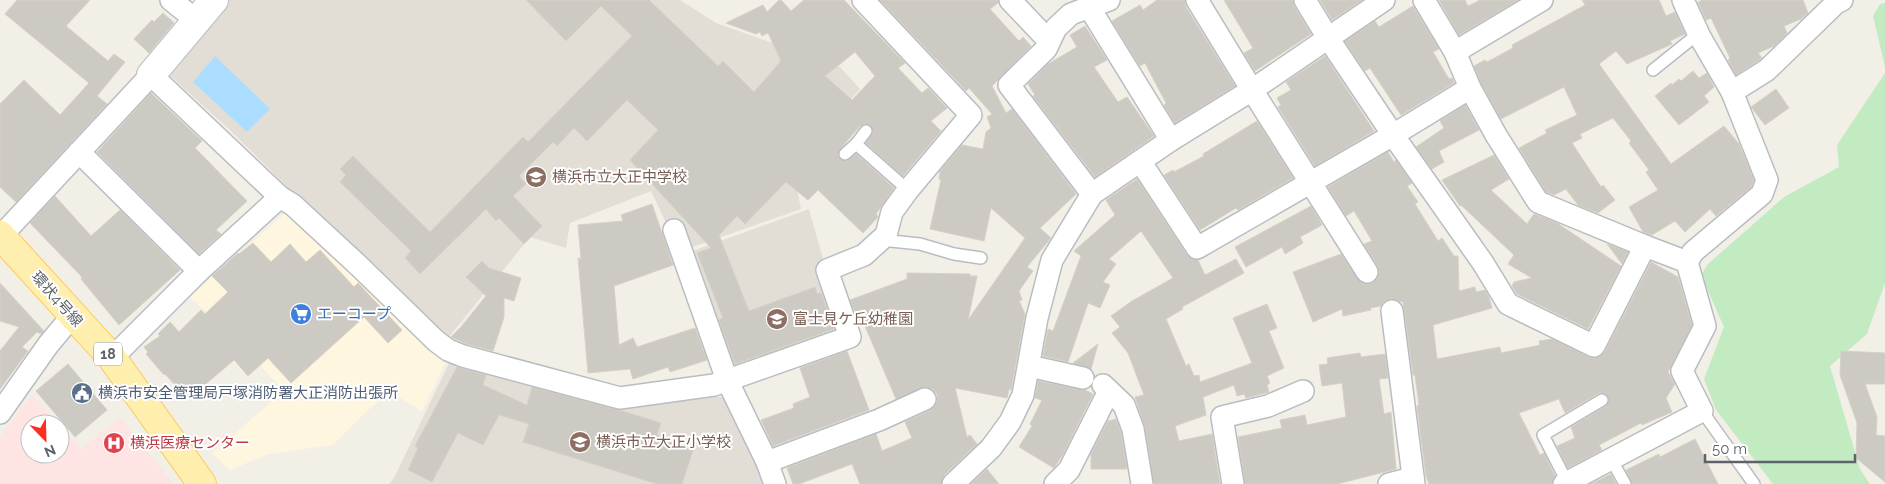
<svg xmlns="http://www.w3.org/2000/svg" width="1885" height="484" viewBox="0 0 1885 484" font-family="Raleway,'Noto Sans JP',sans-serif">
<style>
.commercial{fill:#fff6df}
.education{fill:#e2ded6}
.medical{fill:#fee5e4}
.green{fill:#c3ebc2}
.water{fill:#adf}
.building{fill:#cdcac4;stroke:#d7d1c4;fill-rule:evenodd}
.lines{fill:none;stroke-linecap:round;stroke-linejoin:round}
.lane-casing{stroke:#b9bdc2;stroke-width:14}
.street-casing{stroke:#b9bdc2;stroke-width:24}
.secondary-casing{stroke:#babec4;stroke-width:30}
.primary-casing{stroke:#ffc953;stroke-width:30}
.lane{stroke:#fff;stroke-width:11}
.street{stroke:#fff;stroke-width:21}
.secondary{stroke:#fff;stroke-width:28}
.primary{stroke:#ffefaf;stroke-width:28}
.labels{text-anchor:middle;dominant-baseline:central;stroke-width:4;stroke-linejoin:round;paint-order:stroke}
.shield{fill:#fff;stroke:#8e9296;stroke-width:1}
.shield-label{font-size:14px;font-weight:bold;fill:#5e6369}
.education-label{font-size:15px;fill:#785e54;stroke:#fff;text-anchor:start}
.street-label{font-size:15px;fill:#5e6369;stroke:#fff}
.shop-label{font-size:15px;fill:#366cbe;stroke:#fff;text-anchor:start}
.service-label{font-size:15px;fill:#4e5e75;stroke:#fff;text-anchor:start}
.health-label{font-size:15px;fill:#be3a42;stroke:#fff;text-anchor:start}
</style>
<rect width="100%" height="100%" fill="#f2efe7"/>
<!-- commercial -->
<polygon class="commercial" points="290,209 448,357 422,411 390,392 367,411 333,445 268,454 230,470 212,453 284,391 260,365 248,377 219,347 226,328 189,297"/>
<!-- education -->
<g class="education">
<polygon points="229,0 680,0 716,23 840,67 860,89 792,163 801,209 687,249 668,227 651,191 570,223 566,248 530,237 444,343 231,131 165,71"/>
<polygon points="809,209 825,266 837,326 832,334 730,373 687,253"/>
<polygon points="451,359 679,397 729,397 768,484 389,484 394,478"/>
</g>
<!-- medical -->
<polygon class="medical" points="32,395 58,424 30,424 30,454 60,454 60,426 81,449 120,418 174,484 0,484 0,437"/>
<!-- green -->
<g class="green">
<polygon points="1885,3 1885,67 1873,16 1880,4"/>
<polygon points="1885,73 1885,283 1867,334 1830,366 1860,469 1870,484 1773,484 1716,410 1704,379 1724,327 1701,275 1708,264 1784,197 1839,167 1837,145"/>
</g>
<!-- water -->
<polygon class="water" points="215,56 270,109 247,132 193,82"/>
<!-- building -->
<g class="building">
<polygon points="17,0 90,0 66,26 108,61 114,54 125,62 97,96 107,104 16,202 0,187 0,104 24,80 60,115 89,83 5,14"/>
<path d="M526,0H649L718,66L723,61L754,92L781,61L768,33L762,36L760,32L756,34L726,23L763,5L767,12L779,0H781L791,11L804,0H844L905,63L898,68L922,93L928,88L947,108L931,121L941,131L903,176L866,143L873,132L870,125L864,124L860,126L840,149L838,155L840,159L847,161L856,154L894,188L876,214L878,217L863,233L818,190L808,200L786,182L745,224L737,216L719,235L749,311L815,287L817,294L821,293L834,329L735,364L719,320L723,318L697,253L711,248L630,160L658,130L627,100L587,141L574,128L557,146L553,142L519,176L526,184L513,196L542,226L524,244L499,218L496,221L486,209L420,274L405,258L411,251L340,182L346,175L340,169L353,156L430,232L523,137L528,142L632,36L601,6L566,41ZM855,52L875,76L852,100L825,76Z"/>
<polygon points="880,0 998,0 998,3 990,9 1019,41 1023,37 1031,46 992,86 1006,113 1012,109 1076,194 1040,228 1051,238 1027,267 1033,271 1019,291 1022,300 1019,301 1025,314 1011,390 1009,389 1007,398 955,388 967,437 970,435 977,444 944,475 941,484 860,484 852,464 799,484 793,484 787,468 876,434 882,451 912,438 905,422 931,410 935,406 937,401 937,394 933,389 926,387 896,399 862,319 858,320 850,300 907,279 907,273 970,274 970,276 977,276 968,320 1025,238 991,208 984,241 930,229 941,180 939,179 940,171 962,145 983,149 986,132 991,128 987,117 992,114 969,88 966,91"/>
<polygon points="1157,0 1185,0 1186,7 1235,86 1175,123 1164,105 1166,103 1145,63 1140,66 1112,21 1140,5 1143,10"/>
<polygon points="1224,0 1293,0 1294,6 1311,34 1255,71 1244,53 1253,48"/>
<polygon points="1320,0 1362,0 1332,20"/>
<polygon points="1439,0 1465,0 1468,6 1480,0 1518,0 1459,35"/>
<polygon points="1582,0 1659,0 1666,16 1675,12 1685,34 1670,41 1672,44 1627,64 1616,51 1599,64 1671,164 1724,126 1739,144 1754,180 1751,187 1716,216 1710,209 1685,232 1675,221 1652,235 1643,232 1629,207 1658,190 1646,172 1649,170 1629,143 1631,141 1613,118 1580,134 1582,138 1572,143 1601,187 1603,185 1615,200 1598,213 1578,205 1566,189 1554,195 1546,192 1519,148 1547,133 1545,130 1577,115 1564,87 1501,119 1481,83 1474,66 1485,60 1487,62 1513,48 1512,45 1585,5"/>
<polygon points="1703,0 1803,0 1808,13 1801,19 1784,26 1787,33 1774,46 1758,53 1762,58 1759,60 1736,75 1728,60 1730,58 1711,18 1706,20 1698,2"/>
<polygon points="1413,6 1439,49 1433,52 1449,79 1452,78 1454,83 1401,115 1370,68 1365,71 1345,41 1375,21 1379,27"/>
<polygon points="163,13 174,23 149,53 134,39 152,20 154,22"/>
<polygon points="1085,26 1107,60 1094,67 1118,102 1127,97 1154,136 1095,177 1033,96 1035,95 1028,84 1048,64 1077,47 1070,35"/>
<polygon points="1325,56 1374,131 1315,166 1278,107 1281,105 1277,98 1291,90 1286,82"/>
<polygon points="1693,71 1699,78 1707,73 1714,87 1704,96 1709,102 1679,125 1655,96 1671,83 1672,85 1679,79 1681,81"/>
<polygon points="1776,89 1789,108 1765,125 1751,107"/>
<polygon points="151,93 202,141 195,148 247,201 216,230 221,234 199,254 97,152"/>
<polygon points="1465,105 1479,130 1439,151 1444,162 1432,169 1416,147 1444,128 1440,121"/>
<polygon points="1257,121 1293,178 1238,210 1236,208 1200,230 1164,175 1173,170 1174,172 1204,156 1203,154"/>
<polygon points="1388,152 1394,162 1396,160 1412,183 1407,186 1418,202 1415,204 1438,241 1442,238 1454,256 1458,256 1459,291 1475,287 1476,292 1485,290 1489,297 1492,308 1433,325 1437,359 1500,347 1501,353 1540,345 1539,341 1552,339 1589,357 1594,358 1600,357 1605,352 1651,262 1678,277 1692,325 1668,372 1675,384 1666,398 1672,412 1642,425 1641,423 1599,445 1602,450 1568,468 1557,446 1575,438 1571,427 1606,406 1609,399 1606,394 1599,393 1565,413 1559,399 1519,413 1540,455 1544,453 1555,476 1552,484 1429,484 1426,476 1417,406 1419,405 1415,375 1413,375 1403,302 1390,299 1384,301 1381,306 1370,308 1371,310 1343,316 1342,309 1313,322 1293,272 1341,254 1361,283 1368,284 1373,283 1378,278 1379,272 1378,266 1364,244 1372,241 1354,211 1346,216 1328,187"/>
<polygon points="1494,155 1509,179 1491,190 1527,224 1534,214 1557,223 1621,266 1588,329 1517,294 1512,286 1514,282 1532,278 1508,264 1514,255 1461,205 1460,206 1442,180"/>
<polygon points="1137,179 1187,255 1192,259 1198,260 1205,275 1236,259 1244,273 1182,307 1183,309 1166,319 1186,366 1189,364 1194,376 1199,375 1200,382 1252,363 1233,318 1267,304 1277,328 1269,331 1284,368 1267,376 1270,383 1267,385 1269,392 1246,398 1244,394 1237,396 1234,385 1203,397 1206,415 1175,426 1179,441 1212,434 1220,484 1154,484 1145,427 1135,397 1144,395 1128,353 1112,333 1120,327 1111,316 1132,301 1173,278 1141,231 1109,259 1116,264 1103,282 1110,285 1100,308 1088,303 1068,362 1043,356 1048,329 1053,331 1081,256 1074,251 1115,215 1106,200"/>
<polygon points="55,196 91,236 120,210 180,270 119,325 81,279 82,277 30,223"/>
<polygon points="652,204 673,265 614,286 619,345 633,338 637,347 695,328 707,360 670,372 668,367 633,379 630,369 588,373 578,258 581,259 578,225 623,221 621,215"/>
<polygon points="1311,206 1322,225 1300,237 1303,243 1285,254 1282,247 1246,267 1235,247"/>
<polygon points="253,243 271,262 290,244 306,262 320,250 354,287 358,283 402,330 388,343 364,317 291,383 268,358 248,376 234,360 188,399 165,374 164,375 146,354 148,352 144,347 160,336 158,334 170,322 179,332 201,310 205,314 228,292 212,276 238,253 239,254"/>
<polygon points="1607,244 1628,252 1622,264"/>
<polygon points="482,261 489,268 521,278 514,301 504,298 504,317 493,351 467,344 451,337 461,327 486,296 466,277"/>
<polygon points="0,283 44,331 41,334 37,332 22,347 28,351 0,389 0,351 19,327 0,321"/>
<polygon points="1098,344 1091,369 1073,363"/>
<polygon points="847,351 869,410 773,446 761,420 794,408 793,404 810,397 800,368"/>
<polygon points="1841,351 1885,353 1885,384 1865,384 1877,417 1876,435 1885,436 1885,482 1856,458 1857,423 1840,375"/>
<polygon points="1360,353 1361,357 1385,354 1388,378 1379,379 1384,414 1391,412 1396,469 1337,484 1245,484 1238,437 1282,428 1280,420 1305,415 1307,425 1346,417 1342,383 1322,386 1319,365 1328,364 1327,358"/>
<polygon points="68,364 107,410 75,437 36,391"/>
<polygon points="457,367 486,375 483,385 527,405 532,387 619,410 661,423 657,435 694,447 682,484 657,484 523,442 529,424 499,415 483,445 458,433 432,482 408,470 418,448 415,446"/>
<polygon points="1038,381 1085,390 1093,394 1063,454 1054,468 1019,447 1032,426 1030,424 1042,400 1035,398"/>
<polygon points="1116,419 1121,432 1127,469 1091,469 1091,454 1108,421"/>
<polygon points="1695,439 1718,484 1632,484 1626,470 1659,454 1660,457"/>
<polygon points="987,469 999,484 971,484"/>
<polygon points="1611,474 1616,484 1591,484"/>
</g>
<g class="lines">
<!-- lane casing -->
<g class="lane-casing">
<g id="lane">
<polyline points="1653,70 1699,33"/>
<polyline points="856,144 908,190"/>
<polyline points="845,154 856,144 866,131"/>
<polyline points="881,240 920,244 954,254 981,258"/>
<polyline points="1702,411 1754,484"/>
<polyline points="1611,459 1625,484"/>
<polyline points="1567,482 1543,435 1602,400"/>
</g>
</g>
<!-- street casing -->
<g class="street-casing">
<g id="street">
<polyline points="171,0 196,20"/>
<polyline points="1010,0 1049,41"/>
<polyline points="1197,0 1252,90 1367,272"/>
<polyline points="1305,0 1328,38 1393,135 1483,263 1508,304 1594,346 1645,246 1687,262"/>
<polyline points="1424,0 1455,52 1470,88 1496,135 1538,202 1645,246"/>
<polyline points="1089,7 1171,140"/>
<polyline points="1455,52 1542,0"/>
<polyline points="1732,92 1767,70 1836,3 1842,0"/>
<polyline points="79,152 199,271"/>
<polyline points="1140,161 1197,248 1393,135 1470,88"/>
<polyline points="1092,194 1009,85 1046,49 1056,28 1071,14 1109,0"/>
<polyline points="674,230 727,380 767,462 775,484"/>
<polyline points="1,236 151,75 280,197 293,205 359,266 436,341 448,350 463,356 620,398 714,385 850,337 827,270 864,255 886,235 892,212 908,190 971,115 863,0"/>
<polyline points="1392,311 1414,484"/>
<polyline points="112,358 199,271 280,197"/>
<polyline points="1029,366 1083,378"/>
<polyline points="1103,385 1124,405 1133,429 1142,484"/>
<polyline points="0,413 48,345 72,316"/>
<polyline points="767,462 879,420 925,399"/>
<polyline points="953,484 991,448 1010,422 1023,395 1037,318 1052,260 1092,194 1171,140 1252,90 1384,0"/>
<polyline points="1055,484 1069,470 1109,391"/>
<polyline points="1233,484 1222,417 1268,406 1303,391"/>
<polyline points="1389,484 1413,478"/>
<polyline points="1564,484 1702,411 1682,371 1705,326 1687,262 1693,252 1762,194 1767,180 1732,92 1700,37 1683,0"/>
</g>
</g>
<!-- secondary casing -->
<g class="secondary-casing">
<polyline id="secondary" points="151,75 214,0"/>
</g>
<!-- primary casing -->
<g class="primary-casing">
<polyline id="primary" points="0,235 112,358 202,484"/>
</g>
<!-- lane -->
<use href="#lane" class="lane"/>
<!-- street -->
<use href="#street" class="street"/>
<!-- secondary -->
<use href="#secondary" class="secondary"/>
<!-- primary -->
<use href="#primary" class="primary"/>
</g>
<!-- icons -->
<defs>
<g id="school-disc" transform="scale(1.125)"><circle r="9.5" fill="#8d6e63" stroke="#fff"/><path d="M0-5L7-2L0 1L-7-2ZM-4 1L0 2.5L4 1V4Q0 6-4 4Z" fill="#fff"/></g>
<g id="supermarket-disc" transform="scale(1.125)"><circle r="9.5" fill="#3f7fe0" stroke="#fff"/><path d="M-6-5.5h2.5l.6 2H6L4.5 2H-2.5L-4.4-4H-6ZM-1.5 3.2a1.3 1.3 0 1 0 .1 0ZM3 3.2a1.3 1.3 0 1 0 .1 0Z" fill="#fff"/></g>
<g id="civic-disc" transform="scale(1.125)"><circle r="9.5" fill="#5c6f8a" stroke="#fff"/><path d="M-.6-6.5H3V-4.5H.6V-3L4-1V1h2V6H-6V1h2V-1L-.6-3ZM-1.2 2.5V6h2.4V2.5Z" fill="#fff"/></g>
<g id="hospital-disc" transform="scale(1.125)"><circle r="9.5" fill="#e0444e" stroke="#fff"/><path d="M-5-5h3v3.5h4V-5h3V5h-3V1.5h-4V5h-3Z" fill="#fff"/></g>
</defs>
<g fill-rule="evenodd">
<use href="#school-disc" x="536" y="177"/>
<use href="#supermarket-disc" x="301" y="314"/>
<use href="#school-disc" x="777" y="319"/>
<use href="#civic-disc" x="82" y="393"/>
<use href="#school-disc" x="580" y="442"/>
<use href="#hospital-disc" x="114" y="443"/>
</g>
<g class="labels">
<!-- shield labels -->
<rect class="shield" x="94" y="342.5" width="28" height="23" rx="4"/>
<g class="shield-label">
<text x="108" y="354">18</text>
</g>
<!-- education labels -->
<g class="education-label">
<text x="552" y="177">横浜市立大正中学校</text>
<text x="793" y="319">富士見ケ丘幼稚園</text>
<text x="596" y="442">横浜市立大正小学校</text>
</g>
<!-- street labels -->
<g class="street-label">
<text transform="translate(57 299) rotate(48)">環状4号線</text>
</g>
<!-- shop labels -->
<g class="shop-label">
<text x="317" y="314">エーコープ</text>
</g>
<!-- service labels -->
<g class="service-label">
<text x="98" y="393">横浜市安全管理局戸塚消防署大正消防出張所</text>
</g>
<!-- health labels -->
<g class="health-label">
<text x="130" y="443">横浜医療センター</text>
</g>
</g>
<!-- north arrow -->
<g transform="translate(45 439) rotate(157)"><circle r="24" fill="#ffffff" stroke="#bfc1c3"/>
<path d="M0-4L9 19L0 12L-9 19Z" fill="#fb2e24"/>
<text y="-8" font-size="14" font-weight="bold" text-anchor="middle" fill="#5e6369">N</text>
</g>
<!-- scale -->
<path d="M1705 454v8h150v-8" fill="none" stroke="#5e6369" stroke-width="2.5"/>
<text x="1712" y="454" font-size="15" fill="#5e6369" stroke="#ffffff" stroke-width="4" paint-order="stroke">50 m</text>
</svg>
